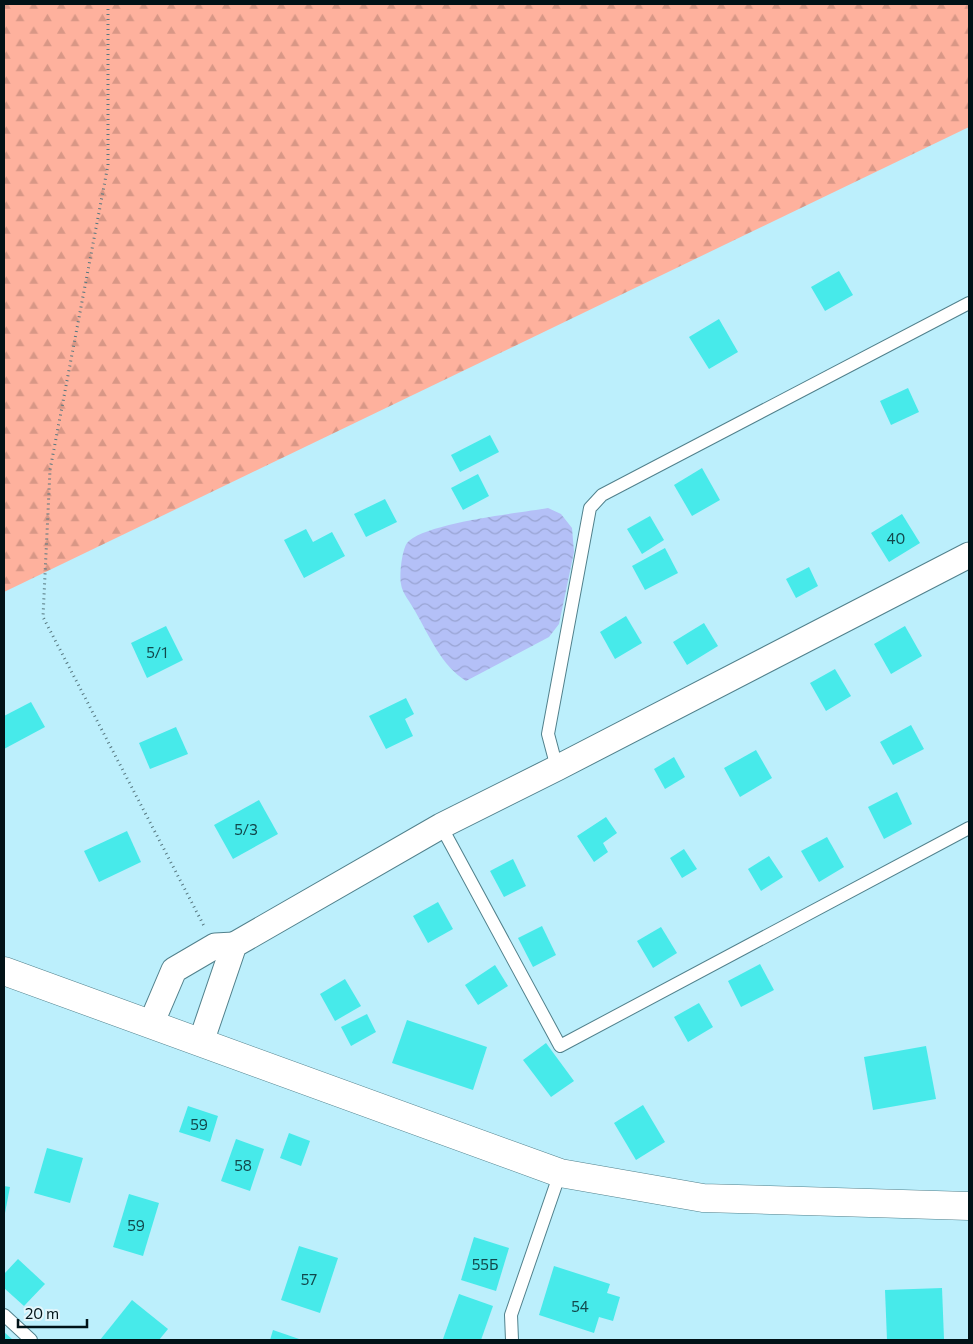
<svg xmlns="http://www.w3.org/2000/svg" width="973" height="1344" viewBox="0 0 973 1344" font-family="Commissioner,sans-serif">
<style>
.forest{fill:url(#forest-firs)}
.water{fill:url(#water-waves)}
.building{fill:#47eaea}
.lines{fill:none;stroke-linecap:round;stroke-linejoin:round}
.service-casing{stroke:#51818c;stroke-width:14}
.minor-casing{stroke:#51818c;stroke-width:27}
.tertiary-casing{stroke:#51818c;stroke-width:29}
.path{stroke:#56777f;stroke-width:3;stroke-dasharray:1 4;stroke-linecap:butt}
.service{stroke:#fff;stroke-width:12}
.minor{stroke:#fff;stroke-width:25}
.tertiary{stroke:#fff;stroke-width:28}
.labels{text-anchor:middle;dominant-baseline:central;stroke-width:4;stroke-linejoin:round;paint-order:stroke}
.number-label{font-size:15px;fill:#12484c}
</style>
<defs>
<pattern id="forest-firs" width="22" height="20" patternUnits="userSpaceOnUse" patternTransform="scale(1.25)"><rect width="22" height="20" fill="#feb19d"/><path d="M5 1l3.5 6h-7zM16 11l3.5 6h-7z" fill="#d89786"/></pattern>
<pattern id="water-waves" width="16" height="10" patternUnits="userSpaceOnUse" patternTransform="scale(1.25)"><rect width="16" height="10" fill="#b4c0f7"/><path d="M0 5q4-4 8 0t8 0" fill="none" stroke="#99a4d3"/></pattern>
</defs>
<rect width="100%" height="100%" fill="#bceffc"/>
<!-- forest -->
<polygon class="forest" points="4,4 969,4 969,127 4,592"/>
<!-- water -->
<path class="water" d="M548,508L561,514L572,528L574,552L559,624L549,637L466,681C441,665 430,637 415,611C411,603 402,593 401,584C399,575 402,550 407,543C423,523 520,513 548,508Z"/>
<!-- building -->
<g class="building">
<polygon points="839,271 853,295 825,311 811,287"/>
<polygon points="719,319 738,352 709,369 689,337"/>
<polygon points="908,388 919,412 891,425 880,401"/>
<polygon points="490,435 499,452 460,472 451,455"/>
<polygon points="702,468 720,500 692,516 674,485"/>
<polygon points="478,474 489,496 463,510 451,488"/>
<polygon points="385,499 397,522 366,537 354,514"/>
<polygon points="902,514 920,543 889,562 871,533"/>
<polygon points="650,516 664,540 642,554 627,529"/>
<polygon points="306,529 313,542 332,532 345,556 304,578 284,540"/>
<polygon points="665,548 678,573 645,590 632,566"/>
<polygon points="809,567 818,586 796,598 786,579"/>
<polygon points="626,616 642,643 615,659 600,632"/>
<polygon points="704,623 718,646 687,665 673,642"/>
<polygon points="166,626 183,660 147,678 131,643"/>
<polygon points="905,626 922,656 891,674 874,644"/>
<polygon points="835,669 851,696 826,711 810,683"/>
<polygon points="406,698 414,714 405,719 413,736 386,749 369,716"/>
<polygon points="31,702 45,727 4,749 4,716"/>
<polygon points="911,725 924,749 893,765 880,742"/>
<polygon points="176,727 188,754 150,769 139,743"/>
<polygon points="756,750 772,778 740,797 724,768"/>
<polygon points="674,757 685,777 665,789 654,769"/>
<polygon points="897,792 912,824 884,839 868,807"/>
<polygon points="259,800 278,834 233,859 214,825"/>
<polygon points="606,817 617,833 603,843 608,852 594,862 577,836"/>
<polygon points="127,831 141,862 99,882 84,851"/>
<polygon points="827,837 844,867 819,882 801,851"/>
<polygon points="684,849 697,869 682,878 670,858"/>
<polygon points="769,856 783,877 761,891 748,869"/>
<polygon points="513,859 526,886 504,897 490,871"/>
<polygon points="438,902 453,929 428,943 413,916"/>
<polygon points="542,926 556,955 533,967 518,938"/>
<polygon points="661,927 677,953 653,968 637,941"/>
<polygon points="760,964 774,990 741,1007 728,981"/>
<polygon points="495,965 508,986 478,1005 465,985"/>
<polygon points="345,979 361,1006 335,1021 320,994"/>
<polygon points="699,1003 713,1027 688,1042 674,1017"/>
<polygon points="367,1014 376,1032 351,1046 341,1027"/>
<polygon points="407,1020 487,1047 473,1090 392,1063"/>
<polygon points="546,1043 574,1081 551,1097 523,1060"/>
<polygon points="926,1046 936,1099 873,1110 864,1057"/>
<polygon points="643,1105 665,1142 636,1160 614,1123"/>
<polygon points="188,1106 218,1116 210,1142 179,1132"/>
<polygon points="289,1133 310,1141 301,1166 280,1158"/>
<polygon points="236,1139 264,1149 250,1191 221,1181"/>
<polygon points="47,1148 83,1158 70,1203 34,1193"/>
<polygon points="4,1186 10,1187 5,1213 4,1213"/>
<polygon points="129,1194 159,1203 143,1256 113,1247"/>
<polygon points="474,1237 509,1248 496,1291 461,1280"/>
<polygon points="299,1246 338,1258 320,1313 281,1300"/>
<polygon points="18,1259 45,1284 24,1306 4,1288 4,1274"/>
<polygon points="554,1266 610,1284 607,1293 620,1297 613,1321 599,1317 594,1333 539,1315"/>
<polygon points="942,1288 944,1339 887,1340 885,1290"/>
<polygon points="459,1294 493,1306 481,1340 447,1340 443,1339"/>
<polygon points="132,1300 168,1329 159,1340 100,1340"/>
<polygon points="273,1330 302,1340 270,1340"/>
<polygon points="4,1332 13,1340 4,1340"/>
</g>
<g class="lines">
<!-- service casing -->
<g class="service-casing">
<g id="service">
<polyline points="557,768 548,734 590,508 602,495 969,303"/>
<polyline points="441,826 560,1046 969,828"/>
<polyline points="4,1315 31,1340"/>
<polyline points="512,1340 511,1315 560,1173"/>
</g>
</g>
<!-- minor casing -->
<g class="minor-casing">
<g id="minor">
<polyline points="151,1024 174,970 215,946 234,945"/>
<polyline points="201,1042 234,945 441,826 557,768 969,555"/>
</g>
</g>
<!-- tertiary casing -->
<g class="tertiary-casing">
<polyline id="tertiary" points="4,971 560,1173 703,1198 969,1206"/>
</g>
<!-- path -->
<polyline class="path" points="108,4 108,165 50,470 43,617 204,926"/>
<!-- service -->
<use href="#service" class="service"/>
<!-- minor -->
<use href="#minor" class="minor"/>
<!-- tertiary -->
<use href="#tertiary" class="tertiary"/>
</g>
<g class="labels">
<!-- number labels -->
<g class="number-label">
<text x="896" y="538">40</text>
<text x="157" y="652">5/1</text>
<text x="246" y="829">5/3</text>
<text x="199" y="1124">59</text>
<text x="243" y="1165">58</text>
<text x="136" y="1225">59</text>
<text x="485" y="1264">55Б</text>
<text x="309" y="1279">57</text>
<text x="580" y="1306">54</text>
</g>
</g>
<!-- border -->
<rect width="973" height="1344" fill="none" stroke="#011217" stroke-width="10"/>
<!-- scale -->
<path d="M18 1319v8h69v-8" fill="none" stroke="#011217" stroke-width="2.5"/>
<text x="25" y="1319" font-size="15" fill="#011217" stroke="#e3f6fb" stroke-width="4" paint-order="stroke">20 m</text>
</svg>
